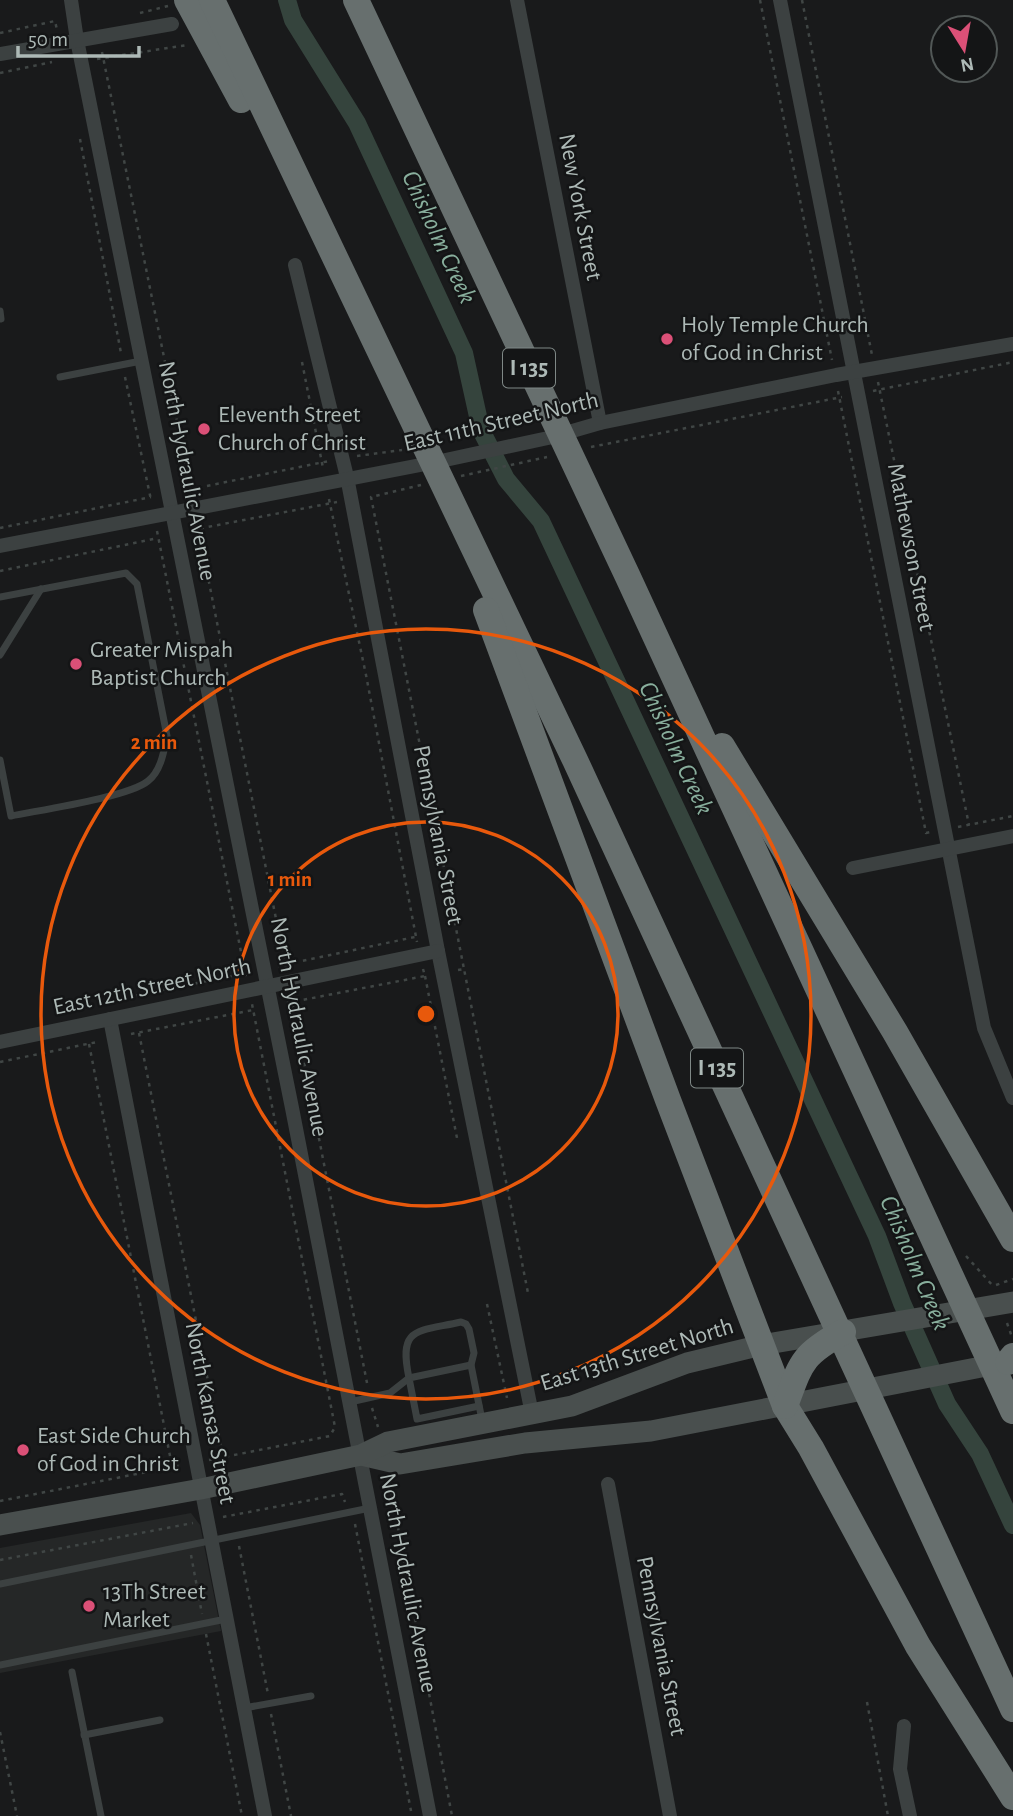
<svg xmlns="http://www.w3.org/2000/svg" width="1013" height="1816" viewBox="0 0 1013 1816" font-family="'Alegreya Sans',sans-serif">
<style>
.built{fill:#252727}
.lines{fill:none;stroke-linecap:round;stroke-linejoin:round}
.canal{stroke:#35443d;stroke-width:18}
.path{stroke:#404645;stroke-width:2.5;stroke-dasharray:3.5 5;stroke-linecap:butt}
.service{stroke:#3c4141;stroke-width:7}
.minor{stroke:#3c4141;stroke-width:14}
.secondary{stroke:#494f4e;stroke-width:21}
.motorway{stroke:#676f6e;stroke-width:26}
.ring{fill:none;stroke:#e8590c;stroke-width:3.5}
.poi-dot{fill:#db5077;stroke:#141516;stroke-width:2.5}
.labels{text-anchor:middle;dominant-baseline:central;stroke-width:5;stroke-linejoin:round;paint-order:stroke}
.shield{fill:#141516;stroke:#7f8886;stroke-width:2}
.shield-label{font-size:23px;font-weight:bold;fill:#adb9b6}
.street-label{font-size:24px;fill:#adb9b6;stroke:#141516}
.poi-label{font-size:24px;fill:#adb9b6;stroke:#141516;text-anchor:start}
.water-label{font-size:26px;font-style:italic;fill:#89af9d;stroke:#141516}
.centre{fill:#e8590c;stroke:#141516;stroke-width:3.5}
.ring-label{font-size:21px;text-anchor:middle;font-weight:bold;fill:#e8590c;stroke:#141516;stroke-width:5;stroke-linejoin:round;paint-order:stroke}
</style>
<rect width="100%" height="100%" fill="#191a1b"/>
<!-- built -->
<polygon class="built" points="191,1513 200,1525 221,1631 0,1673 0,1548"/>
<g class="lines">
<!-- canal -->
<polyline class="canal" points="287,0 293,20 357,123 464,353 481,430 506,479 541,521 877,1236 902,1303 947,1404 980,1454 1013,1525"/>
<!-- path -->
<g class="path">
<polyline points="760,0 832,360"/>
<polyline points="802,0 872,355"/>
<polyline points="140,13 168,6"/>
<polyline points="0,33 55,21 57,30"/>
<polyline points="102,52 192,495"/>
<polyline points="97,59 187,45"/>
<polyline points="0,73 52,62"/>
<polyline points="80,139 121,353"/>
<polyline points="302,362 323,468"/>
<polyline points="125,377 151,500"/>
<polyline points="878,382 969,825"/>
<polyline points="838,391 926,833 931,832"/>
<polyline points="873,391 1013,362"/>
<polyline points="591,447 842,397"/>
<polyline points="357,456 402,450"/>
<polyline points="461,476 547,457"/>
<polyline points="421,485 371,497 464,969"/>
<polyline points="182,491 329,461"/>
<polyline points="329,499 366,675 417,942"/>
<polyline points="197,522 286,969"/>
<polyline points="0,528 151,497"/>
<polyline points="192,530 337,502"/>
<polyline points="157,531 246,977"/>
<polyline points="0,571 158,538"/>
<polyline points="958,827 1013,816"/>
<polyline points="278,966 415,937"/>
<polyline points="458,970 464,969 528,1293"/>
<polyline points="425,976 457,1138"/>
<polyline points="291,996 368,1388"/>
<polyline points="124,1001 123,998 251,972"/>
<polyline points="105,1003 123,998"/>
<polyline points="287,1003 425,976 423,969"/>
<polyline points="139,1033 223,1457"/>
<polyline points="131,1034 253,1010"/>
<polyline points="89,1044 172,1466"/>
<polyline points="0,1062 97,1042"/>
<polyline points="966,1256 994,1287"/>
<polyline points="996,1285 1013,1279"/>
<polyline points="487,1304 507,1398"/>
<polyline points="1007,1323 1012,1337"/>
<polyline points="372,1408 378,1427"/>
<polyline points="209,1460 330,1436 335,1427 252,1004"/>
<polyline points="390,1485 452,1816"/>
<polyline points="0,1501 182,1465"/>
<polyline points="223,1517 342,1494 345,1502"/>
<polyline points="355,1524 412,1816"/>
<polyline points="239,1546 268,1694"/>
<polyline points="191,1555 202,1614"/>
<polyline points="0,1560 193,1523"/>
<polyline points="206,1634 242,1816"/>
<polyline points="867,1702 888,1816"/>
<polyline points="271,1714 291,1816"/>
<polyline points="0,1732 17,1816"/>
</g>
<!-- service -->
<g class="service">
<polyline points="0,311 1,319"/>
<polyline points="60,377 141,361"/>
<path d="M0,597L126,573L137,584L167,736C164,751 161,771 148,781C129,797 40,810 11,816L0,760"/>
<polyline points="0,655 41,589"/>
<polyline points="471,1365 409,1378 417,1419 479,1406"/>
<path d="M350,1402L390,1393L409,1378C398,1326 417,1332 461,1322L466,1324L469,1329L474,1353L471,1365L482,1420"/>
<polyline points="0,1584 370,1508"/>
<polyline points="0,1665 226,1619"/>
<polyline points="72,1672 101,1816"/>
<polyline points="244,1708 311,1696"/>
<polyline points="84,1735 160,1720"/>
</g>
<!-- minor -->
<g class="minor">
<polyline points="71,0 77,40 292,1108 430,1816"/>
<polyline points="517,0 600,423"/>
<polyline points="780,0 984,1028 1013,1098"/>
<polyline points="0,54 172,24"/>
<polyline points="295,265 347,477 438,951 532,1414"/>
<polyline points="0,546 436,462 548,438 600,423 836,375 1013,344"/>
<polyline points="853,868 1013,836"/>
<polyline points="110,1019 265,1816"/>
<polyline points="0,1042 438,951"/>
<polyline points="608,1484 670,1816"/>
<polyline points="904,1726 900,1769 910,1816"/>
</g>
<!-- secondary -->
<g class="secondary">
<polyline points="361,1455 400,1464 525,1443 651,1431 1007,1362"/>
<polyline points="0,1525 201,1489 361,1455 388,1442 572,1406 687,1363 762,1345 1013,1302"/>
</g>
<!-- motorway -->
<g class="motorway">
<polyline points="187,0 241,100"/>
<polyline points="212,0 575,760 1013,1709"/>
<polyline points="356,0 628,577 1013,1411"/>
<polyline points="486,610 668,1100 785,1406 811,1448 918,1646 1013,1797"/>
<polyline points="722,746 895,1032 1013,1239"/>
<polyline points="1008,1362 1013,1356"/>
<path d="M785,1406C801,1363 801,1355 843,1332"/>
</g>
</g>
<!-- distance rings -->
<g class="ring">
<circle cx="426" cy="1014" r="192"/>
<circle cx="426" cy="1014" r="385"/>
</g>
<!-- markers -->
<g class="poi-dot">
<circle cx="667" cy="339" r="7"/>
<circle cx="204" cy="429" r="7"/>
<circle cx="76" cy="664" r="7"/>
<circle cx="23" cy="1450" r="7"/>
<circle cx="89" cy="1606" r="7"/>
</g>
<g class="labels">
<!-- shield labels -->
<g class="shield">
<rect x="503" y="348.5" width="52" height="39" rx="5"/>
<rect x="691" y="1048.5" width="52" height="39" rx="5"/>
</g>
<g class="shield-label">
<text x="529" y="368">I 135</text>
<text x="717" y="1068">I 135</text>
</g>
<!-- street labels -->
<g class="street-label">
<text transform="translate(580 207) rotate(79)">New York Street</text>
<text transform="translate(501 422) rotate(-13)">East 11th Street North</text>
<text transform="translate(187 471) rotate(79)">North Hydraulic Avenue</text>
<text transform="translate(911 547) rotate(79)">Mathewson Street</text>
<text transform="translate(438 835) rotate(79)">Pennsylvania Street</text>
<text transform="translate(152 987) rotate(-12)">East 12th Street North</text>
<text transform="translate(299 1027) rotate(79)">North Hydraulic Avenue</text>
<text transform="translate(637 1355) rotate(-17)">East 13th Street North</text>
<text transform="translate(210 1413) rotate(79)">North Kansas Street</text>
<text transform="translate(408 1583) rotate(79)">North Hydraulic Avenue</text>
<text transform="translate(661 1646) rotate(79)">Pennsylvania Street</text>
</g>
<!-- poi labels -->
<g class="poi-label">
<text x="681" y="325">Holy Temple Church<tspan x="681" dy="28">of God in Christ</tspan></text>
<text x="218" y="415">Eleventh Street<tspan x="218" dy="28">Church of Christ</tspan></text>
<text x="90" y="650">Greater Mispah<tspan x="90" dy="28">Baptist Church</tspan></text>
<text x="37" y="1436">East Side Church<tspan x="37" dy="28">of God in Christ</tspan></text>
<text x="103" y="1592">13Th Street<tspan x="103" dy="28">Market</tspan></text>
</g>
<!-- water labels -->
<g class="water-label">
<text transform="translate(439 237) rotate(65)">Chisholm Creek</text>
<text transform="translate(676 748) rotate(65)">Chisholm Creek</text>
<text transform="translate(915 1263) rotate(67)">Chisholm Creek</text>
</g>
</g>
<circle cx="426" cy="1014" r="10" class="centre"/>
<g class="ring-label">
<text x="154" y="749">2 min</text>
<text x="290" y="886">1 min</text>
</g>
<!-- north arrow -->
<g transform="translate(964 49) rotate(169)"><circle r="33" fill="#141516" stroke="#515756" stroke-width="2"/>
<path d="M0-5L12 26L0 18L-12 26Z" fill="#db5077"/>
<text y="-10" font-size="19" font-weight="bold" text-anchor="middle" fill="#adb9b6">N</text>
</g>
<!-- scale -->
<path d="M18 46v10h121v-10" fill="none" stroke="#adb9b6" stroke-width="3.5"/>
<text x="28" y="46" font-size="21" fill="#adb9b6" stroke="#141516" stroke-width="5" paint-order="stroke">50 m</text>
</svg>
